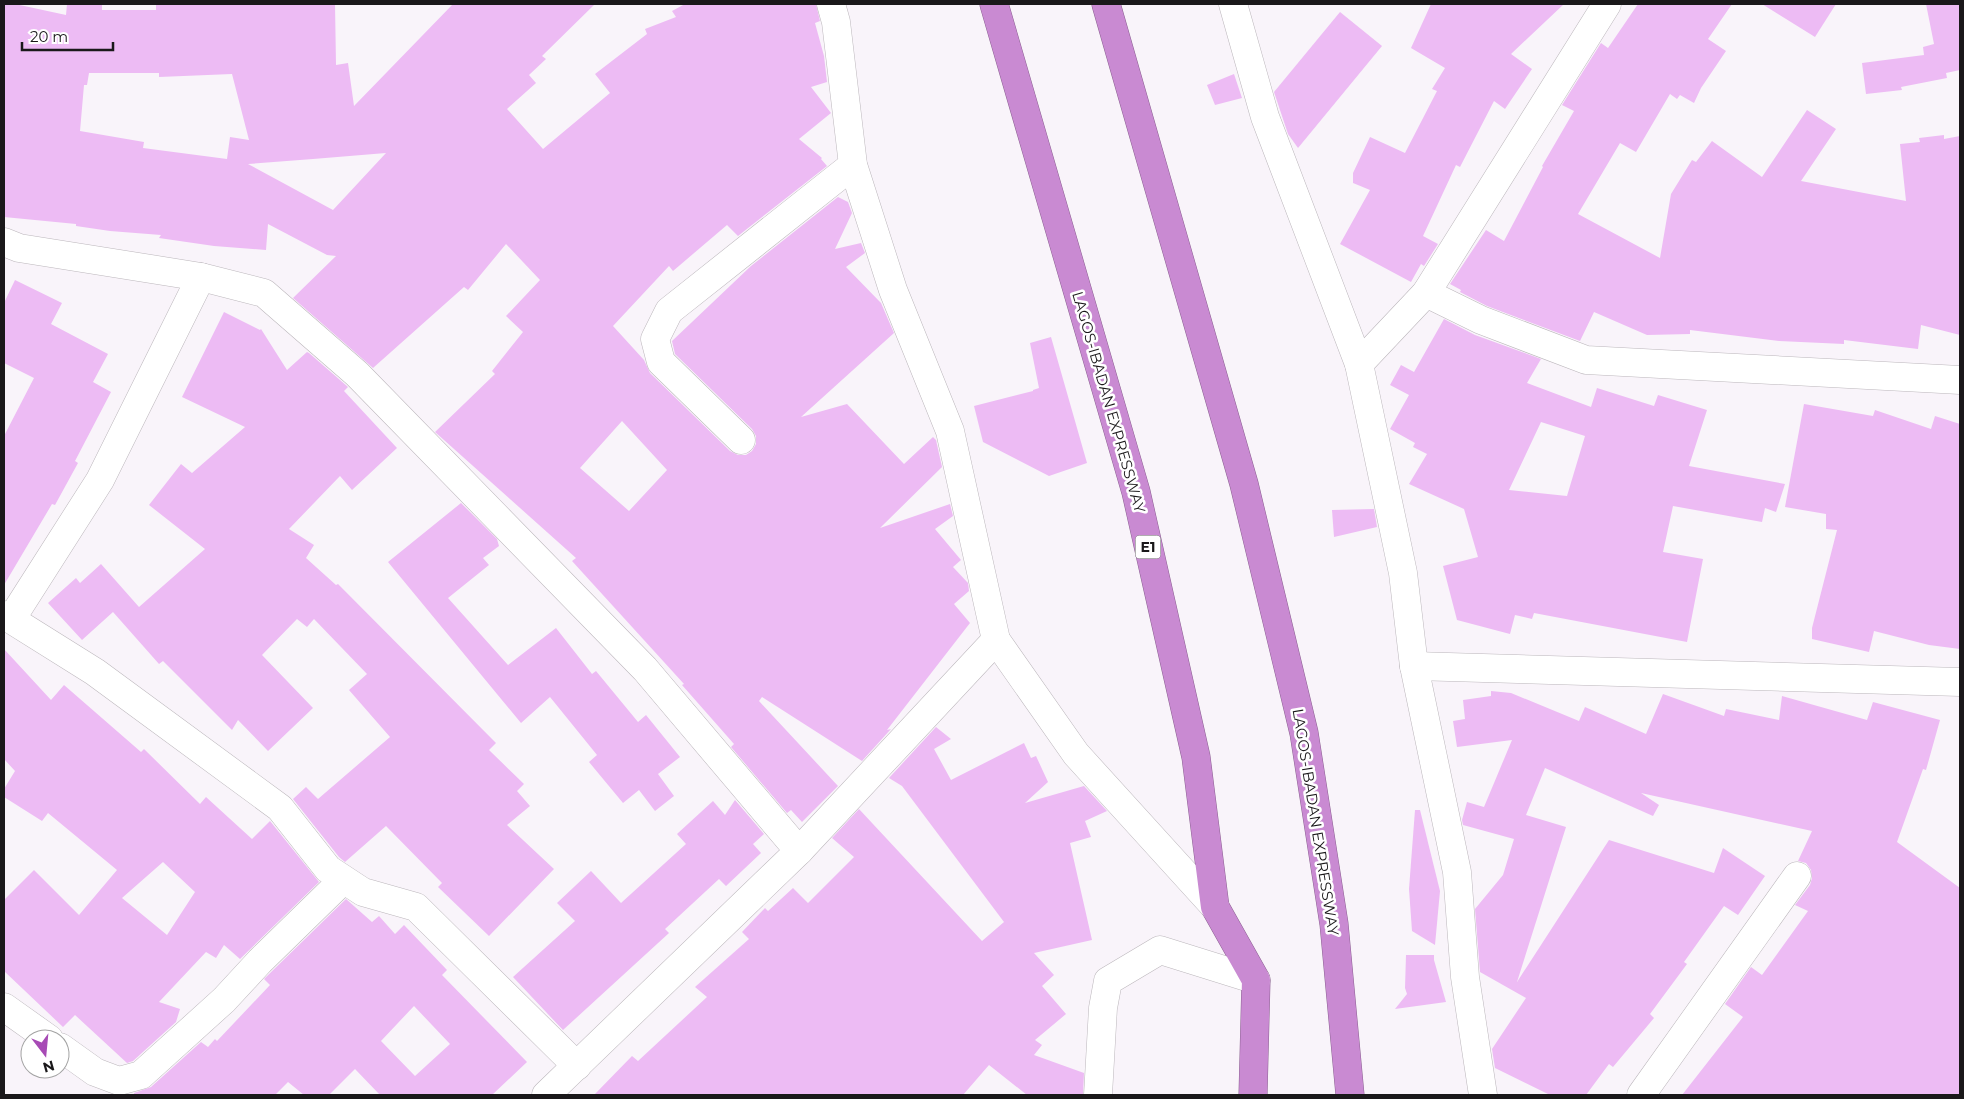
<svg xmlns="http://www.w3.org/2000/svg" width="1964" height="1099" viewBox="0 0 1964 1099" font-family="Montserrat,sans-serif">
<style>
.building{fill:#edbbf4;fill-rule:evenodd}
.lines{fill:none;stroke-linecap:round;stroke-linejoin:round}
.street-casing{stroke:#bcb7bc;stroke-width:29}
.highway-casing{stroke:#8c6292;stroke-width:29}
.street{stroke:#fff;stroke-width:28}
.highway{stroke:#c98ad2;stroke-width:28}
.labels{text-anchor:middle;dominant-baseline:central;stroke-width:5;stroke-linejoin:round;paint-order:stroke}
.shield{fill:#fff;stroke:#5f5d5f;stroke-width:1}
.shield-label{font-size:14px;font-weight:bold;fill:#1a181a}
.street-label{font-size:15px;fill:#1a181a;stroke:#fff}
</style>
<rect width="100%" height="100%" fill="#f9f4fa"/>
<!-- building -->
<g class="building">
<path d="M4,4H15L66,15L67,4H102V10H156V4H335L336,65L348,63L354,106L453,4H595L542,56L546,59L529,75L536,83L507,109L543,149L610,93L595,74L647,34L645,29L676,17L672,11L685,4H816L820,21L815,23L824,56L827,82L811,87L831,113L799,139L822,158L821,159L827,166L738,236L727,225L673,271L669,266L613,326L644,360L650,373L730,451L738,455H746L752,451L756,444V436L752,429L675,354L672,341L751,266L838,197L848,202L852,213L835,249L861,243L865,253L846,267L881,303L894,333L801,417L847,404L904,464L933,437L936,440L942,467L880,528L950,504L953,516L935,529L961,560L953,567L968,583L969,591L954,604L970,623L887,730L891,729L862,761L762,697L759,701L838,786L802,822L791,810L787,813L731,747L734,744L682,685L684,684L572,561L576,558L435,432L495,374L492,371L523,332L506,316L540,280L506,244L468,290L464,287L373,368L293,298L336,256L327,255L268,224L266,250L214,246L159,238L161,235L110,231L76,226V224L4,217ZM89,73H159V77L232,74L249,140L230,137L227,159L143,148L144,142L80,131L84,85H87ZM386,153L333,210L248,164L313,159ZM622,421L667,470L629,511L580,468Z"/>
<polygon points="1431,4 1564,4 1511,54 1532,69 1505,109 1494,101 1460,167 1456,165 1423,236 1438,244 1424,266 1421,264 1411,282 1340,244 1370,190 1353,183 1353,173 1370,137 1405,153 1437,91 1432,89 1445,68 1411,48"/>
<polygon points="1638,4 1732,4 1708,39 1726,51 1701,88 1694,103 1680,95 1677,99 1670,94 1636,152 1620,143 1578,214 1660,258 1671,194 1692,160 1696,162 1712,141 1762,177 1807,110 1836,129 1801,181 1906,201 1900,144 1920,142 1919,138 1944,135 1944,139 1960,136 1960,335 1921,325 1918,349 1844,340 1844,344 1779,341 1690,330 1690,334 1647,335 1594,312 1580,341 1487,306 1460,292 1461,290 1450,284 1486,230 1504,241 1543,167 1542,166 1574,111 1562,105 1601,43 1608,48"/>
<polygon points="1762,4 1836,4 1815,37"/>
<polygon points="1926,4 1960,4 1960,70 1946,73 1947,78 1901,87 1902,90 1866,94 1862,63 1924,55 1923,47 1934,44"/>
<polygon points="1340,12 1382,46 1298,148 1288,134 1274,92"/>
<polygon points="1234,74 1242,98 1215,105 1207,85"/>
<polygon points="15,280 62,303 51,324 108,354 93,382 111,392 75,461 78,463 55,505 52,504 4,585 4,436 34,378 4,363 4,303"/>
<polygon points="224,312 260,330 261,329 287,370 307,352 309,353 348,387 344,391 397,448 352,490 340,476 289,529 314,545 306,558 336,585 338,584 496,743 489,750 524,784 517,791 530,806 507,825 554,869 489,936 438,887 442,883 386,826 345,862 339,857 293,799 306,787 318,799 390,737 349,690 367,674 314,619 307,627 297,619 262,655 313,708 268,751 238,720 232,730 163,661 159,664 113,612 82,640 48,603 76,578 80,583 101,564 139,607 205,549 149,505 181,464 192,473 245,427 182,397"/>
<path d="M1444,319L1475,335L1541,359L1527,383L1591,407L1597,388L1654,406L1658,395L1707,410L1689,466L1785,484L1776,512L1765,508L1762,522L1673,506L1663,552L1703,559L1687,642L1534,613L1532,619L1515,615L1510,634L1457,620L1443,566L1478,557L1464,509L1409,484L1427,454L1413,447L1415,443L1390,429L1409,395L1390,385L1401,365L1414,372ZM1541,422L1585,436L1567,496L1509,490Z"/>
<polygon points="1051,337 1087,463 1049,476 983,442 974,406 1033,391 1033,390 1039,388 1030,343"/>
<polygon points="1804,404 1873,416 1875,410 1931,429 1935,416 1960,424 1960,649 1929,645 1874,631 1869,652 1812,639 1812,628 1837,530 1826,529 1826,514 1785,507"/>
<polygon points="461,503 497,539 499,546 483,558 489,565 448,598 508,665 556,628 592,674 596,671 638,722 646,715 680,757 658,774 674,796 655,811 639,790 623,803 589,762 597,755 550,697 521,723 388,562"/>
<polygon points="1374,509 1377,527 1334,537 1332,510"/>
<path d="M4,649L51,700L64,685L141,752L144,749L200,804L206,797L252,839L270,821L319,882L240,959L224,945L216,958L206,952L159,1002L180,1009L176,1022L133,1061L127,1063L75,1015L63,1027L4,971V900L34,870L79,915L117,870L48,813L42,821L4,797V789L15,771L4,759ZM163,862L195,892L167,935L122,898Z"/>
<polygon points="1491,691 1511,693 1579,721 1585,707 1646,734 1663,694 1724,716 1726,709 1779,720 1782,696 1867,720 1873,702 1940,720 1926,770 1923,769 1897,842 1960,888 1960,1095 1682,1095 1743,1017 1725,1004 1751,967 1762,975 1808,911 1795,905 1810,885 1812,878 1811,870 1806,863 1798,861 1812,831 1641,793 1659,805 1653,816 1545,768 1526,815 1566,827 1517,982 1609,840 1714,873 1723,848 1765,876 1738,915 1724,906 1684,962 1687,964 1650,1014 1654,1018 1613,1067 1609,1064 1586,1095 1550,1095 1495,1068 1492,1049 1526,998 1480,972 1475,909 1503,875 1514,839 1463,825 1462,820 1467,802 1484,807 1512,740 1457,747 1453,721 1465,719 1463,700 1491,696"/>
<polygon points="936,727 951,739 934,749 951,780 1024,743 1031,758 1036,756 1048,782 1025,803 1084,786 1107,811 1085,821 1091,837 1070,843 1092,940 1034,953 1054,975 1042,986 1066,1014 1035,1040 1042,1045 1034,1055 1084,1073 1083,1095 1027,1095 989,1065 963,1095 594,1095 632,1056 638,1061 707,997 695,987 749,939 742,932 765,908 768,911 793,888 808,903 854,857 832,838 859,809 982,941 1004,922 902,786 889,778"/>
<polygon points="735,800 764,834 753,844 761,853 726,886 719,879 665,929 669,933 563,1030 513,977 575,921 557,903 591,871 621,903 686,844 677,834 713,801 725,815"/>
<polygon points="1415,810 1420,810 1440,891 1435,945 1412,931 1409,889"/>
<path d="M346,899L372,922L379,916L395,934L404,925L447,970L442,975L527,1062L492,1095H380L355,1069L329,1095H304L288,1082L275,1095H134V1093L151,1087L201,1042L208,1047L215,1039L217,1041L270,985L264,979ZM414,1006L450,1044L415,1076L381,1041Z"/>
<polygon points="1406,955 1434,955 1434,960 1446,1002 1395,1009 1407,994 1405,988"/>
</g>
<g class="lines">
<!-- street casing -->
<g class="street-casing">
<g id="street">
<polyline points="831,4 836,22 853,165 893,290 950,431 996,640 1076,754 1215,907"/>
<polyline points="1233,4 1265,117 1359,364 1403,573 1414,666 1457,872 1465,977 1483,1095"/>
<polyline points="4,242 19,248 201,277 264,293 357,374 645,669 799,851"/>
<polyline points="1426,293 1481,320 1586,360 1960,380"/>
<polyline points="1359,364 1426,293 1607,4"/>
<polyline points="741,440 661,362 655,339 669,311 853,165"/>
<polyline points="4,615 95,672 280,808 328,869 363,892 416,907 577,1066"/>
<polyline points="12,618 100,480 201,277"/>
<polyline points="1414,666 1960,682"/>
<polyline points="4,1007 49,1039"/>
<polyline points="60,1047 95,1072 119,1081 141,1075 224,1000 260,961 343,880"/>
<polyline points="546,1095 799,851 996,640"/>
<polyline points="1098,1095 1103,1008 1108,981 1160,950 1256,980"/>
<polyline points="1641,1095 1797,876"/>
</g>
</g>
<!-- highway casing -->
<g class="highway-casing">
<g id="highway">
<polyline points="994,4 1136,492 1196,757 1215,907 1256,980 1253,1095"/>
<polyline points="1106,4 1244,484 1304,733 1334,924 1350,1095"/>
</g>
</g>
<!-- street -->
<use href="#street" class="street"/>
<!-- highway -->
<use href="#highway" class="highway"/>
</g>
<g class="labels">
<!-- shield labels -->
<rect class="shield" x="1135.5" y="535.5" width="25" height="23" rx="4"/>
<g class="shield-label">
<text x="1148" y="547">E1</text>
</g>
<!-- street labels -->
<g class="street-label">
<text transform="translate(1109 402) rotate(74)">LAGOS-IBADAN EXPRESSWAY</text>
<text transform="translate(1316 822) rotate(81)">LAGOS-IBADAN EXPRESSWAY</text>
</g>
</g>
<!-- border -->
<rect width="1964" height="1099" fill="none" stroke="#1a181a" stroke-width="10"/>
<!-- north arrow -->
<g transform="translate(45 1054) rotate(164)"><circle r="24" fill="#ffffff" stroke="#a3a3a3"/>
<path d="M0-4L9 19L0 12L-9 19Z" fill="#a74ab5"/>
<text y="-8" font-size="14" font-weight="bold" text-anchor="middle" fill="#1a181a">N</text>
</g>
<!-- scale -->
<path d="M22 42v8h91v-8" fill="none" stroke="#1a181a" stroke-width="2.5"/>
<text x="30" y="42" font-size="15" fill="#1a181a" stroke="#ffffff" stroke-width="4" paint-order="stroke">20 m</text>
</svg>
